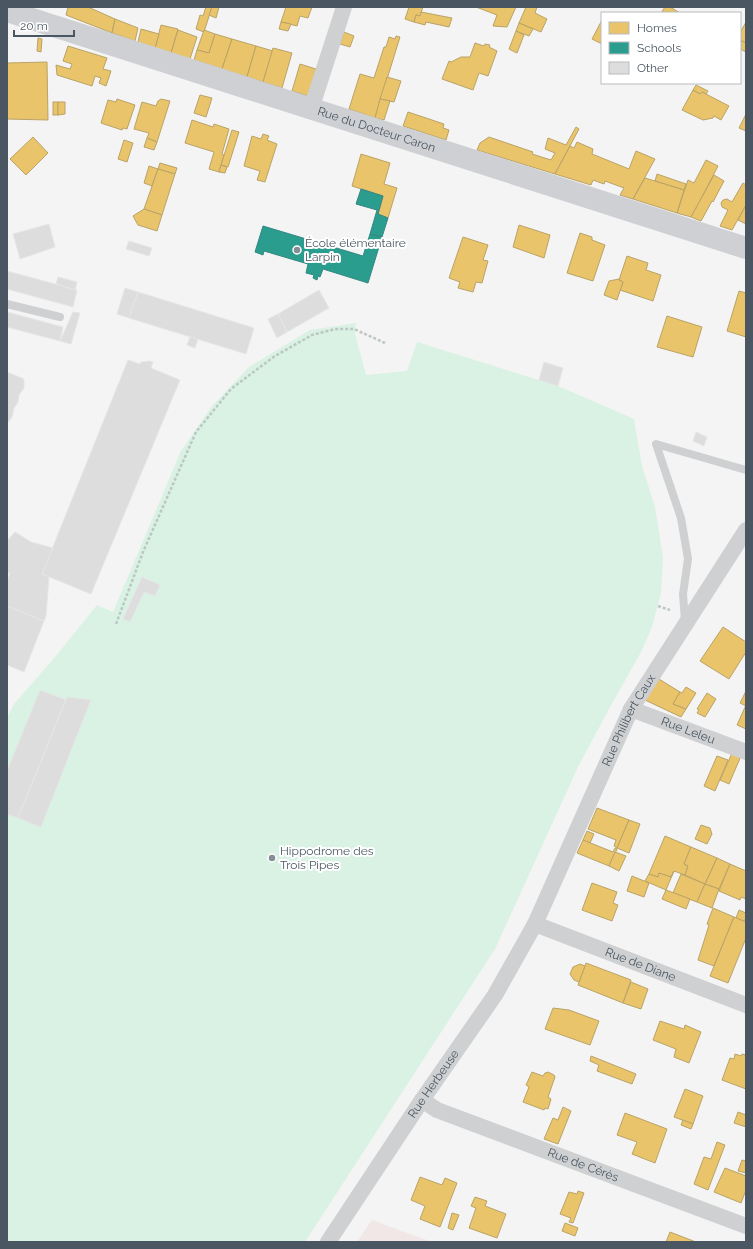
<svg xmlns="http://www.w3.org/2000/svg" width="753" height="1249" viewBox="0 0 753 1249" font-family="Raleway,sans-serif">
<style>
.medical{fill:#f1e7e6}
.green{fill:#d9f2e3}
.homes{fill:#e9c46a;stroke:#b9a367}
.schools{fill:#2a9d8f;stroke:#348881}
.building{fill:#ddddde;stroke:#e5e6e7}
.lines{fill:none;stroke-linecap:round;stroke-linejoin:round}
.path{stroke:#bcc7c4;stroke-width:2.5;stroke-dasharray:3 2;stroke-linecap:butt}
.lane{stroke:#ced0d2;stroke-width:8}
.street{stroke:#ced0d2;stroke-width:16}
.secondary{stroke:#ced0d4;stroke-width:22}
.poi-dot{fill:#868d94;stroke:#fff;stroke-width:1.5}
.labels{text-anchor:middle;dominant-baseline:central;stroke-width:4;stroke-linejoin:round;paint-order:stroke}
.street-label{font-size:12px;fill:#4a5661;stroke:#fff}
.poi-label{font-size:12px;fill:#4a5661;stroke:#fff;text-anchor:start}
</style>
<rect width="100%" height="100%" fill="#f4f4f4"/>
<!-- medical -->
<polygon class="medical" points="372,1220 432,1242 357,1242"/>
<!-- green -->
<polygon class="green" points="356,323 355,334 366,375 407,371 417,342 558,386 634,419 642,466 655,507 663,557 661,593 652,627 641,652 609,709 578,767 495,949 305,1242 7,1242 7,718 14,704 55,657 97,605 113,612 181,451 212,406 249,367 310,330"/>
<!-- homes -->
<g class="homes">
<polygon points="68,7 88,7 115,19 112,33 66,15"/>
<polygon points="206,7 212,7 204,32 196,29 200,15 203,16"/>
<polygon points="212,7 219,7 216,18 209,15"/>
<polygon points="286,7 312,7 308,18 300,16 297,26 281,22"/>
<polygon points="409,7 423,7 420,16 416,15 414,22 405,19"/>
<polygon points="476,7 516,7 507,27 493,26 497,15"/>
<polygon points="526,7 537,7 535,13 547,19 541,32 519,23"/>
<polygon points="665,7 670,7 680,13 661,13"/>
<polygon points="421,12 452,18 449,27 426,22 425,25 414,22 416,15 420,16"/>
<polygon points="115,19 138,28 135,41 112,33"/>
<polygon points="602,20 602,44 592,39"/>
<polygon points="281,22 291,24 288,31 279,29"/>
<polygon points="746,22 746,43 740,40 740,33"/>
<polygon points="519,23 533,29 529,36 516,31"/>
<polygon points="161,25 178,29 171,53 155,48"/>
<polygon points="141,29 159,34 155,48 138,42"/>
<polygon points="178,30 197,37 190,59 171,53"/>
<polygon points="204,30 215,34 209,53 197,50"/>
<polygon points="516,31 524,35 517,53 509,49"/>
<polygon points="344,32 354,36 350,47 340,44"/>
<polygon points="215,34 232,39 222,69 194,60 197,50 209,53"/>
<polygon points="396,36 400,37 375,118 349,109 360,74 374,78 384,47 386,47 389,37 395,39"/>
<polygon points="38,38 42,39 41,52 37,51"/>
<polygon points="232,39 256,46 247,77 222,69"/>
<polygon points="740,40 746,43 746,52 740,49"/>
<polygon points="475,43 484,46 485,44 490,45 489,47 497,51 488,76 479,73 473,90 442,79 449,61 451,62 461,57 470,57"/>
<polygon points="68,46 107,58 103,69 111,71 106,86 99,83 101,78 95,76 92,86 57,75 56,65 70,69 72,64 63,61"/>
<polygon points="256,46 273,51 263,82 247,77"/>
<polygon points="273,48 292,53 282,88 263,82"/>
<polygon points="47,62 48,120 7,119 7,63"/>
<polygon points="300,64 316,69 308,96 292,91"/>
<polygon points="387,77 401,81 394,102 380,99"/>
<polygon points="696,85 708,91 706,94 702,92 700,94 693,90"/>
<polygon points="693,90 700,94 702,92 729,106 721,120 714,116 713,118 703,120 682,110"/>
<polygon points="200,95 212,98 206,117 194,113"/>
<polygon points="117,99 135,105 127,129 123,128 122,130 101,123 108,100 116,102"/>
<polygon points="161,99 170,101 157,142 147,138 149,133 134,129 142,102 156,106 158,101"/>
<polygon points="380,99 390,101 384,120 375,118"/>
<rect x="53" y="102" width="5" height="13"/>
<polygon points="58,102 65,102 65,114 58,115"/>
<polygon points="408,112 444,124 443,128 449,130 446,140 403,126"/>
<polygon points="746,114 746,131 739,128"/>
<polygon points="192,120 213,127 214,124 229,129 222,154 224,155 219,172 209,169 214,152 185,143"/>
<polygon points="576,127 579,129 555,174 477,150 480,143 489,137 533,152 532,154 551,160 555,153 545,149 548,138 566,145"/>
<polygon points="232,130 239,132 228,167 221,165"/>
<polygon points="263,134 269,136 267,140 277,144 265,182 257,180 260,171 244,166 252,136 261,139"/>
<polygon points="33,137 48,153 26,175 10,159"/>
<polygon points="147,138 157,142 154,150 144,147"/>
<polygon points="124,140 133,143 127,162 118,159"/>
<polygon points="577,142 593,149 592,154 629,169 636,151 655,159 633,199 620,195 624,188 605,181 604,184 593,180 591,185 555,174 570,146 574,148"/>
<polygon points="361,154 390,163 384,184 397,188 388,218 378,214 383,196 352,186"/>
<polygon points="706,160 718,166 700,201 691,217 677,213 688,180 694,183"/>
<polygon points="160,163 177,168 175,174 158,169"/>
<polygon points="221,165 227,167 225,173 219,172"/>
<polygon points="149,166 158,169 152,186 144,183"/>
<polygon points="158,169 175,174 162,215 144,209"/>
<polygon points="657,174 686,184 684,190 655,181"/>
<polygon points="714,175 724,181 713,202 712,201 701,221 691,217"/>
<polygon points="645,178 684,190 677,213 633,199"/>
<polygon points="743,183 746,185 746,205 732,230 720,226 728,210 722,207 721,203 723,200 727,199 732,202"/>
<polygon points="746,205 746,224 738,220"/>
<polygon points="144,209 162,215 157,231 138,225 133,216"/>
<polygon points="519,225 550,235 544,258 513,247"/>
<polygon points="580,233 592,237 592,240 605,245 593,281 567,273"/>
<polygon points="463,237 488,245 483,260 488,261 482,283 476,282 473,292 458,288 460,282 449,278"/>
<polygon points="627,256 648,263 646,270 661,275 653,301 620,290 623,282 619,280"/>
<polygon points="619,279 619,280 623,282 617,300 604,295 609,281"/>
<polygon points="739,291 746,293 746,337 727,331"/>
<polygon points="667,316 702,327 693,357 657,347"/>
<polygon points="723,627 746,642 746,652 729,679 700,661"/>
<polygon points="659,679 680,692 673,704 686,709 681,717 645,700"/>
<polygon points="686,687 696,693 686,709 673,704 680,692 682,693"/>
<polygon points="746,691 746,706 740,703"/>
<polygon points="707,693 716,699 705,717 697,713 699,710 697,709"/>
<polygon points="746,705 746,729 737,725"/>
<polygon points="732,753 741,756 729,784 720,780"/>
<polygon points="717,756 728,760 715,791 704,786"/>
<polygon points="597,808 629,820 617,848 614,846 616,840 588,829"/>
<polygon points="629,820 640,824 629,853 617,848"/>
<polygon points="701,825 710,828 712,834 707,844 695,839"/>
<polygon points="587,831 594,834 590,843 583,840"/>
<polygon points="665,836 691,847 684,864 688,866 685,875 674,871 671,877 659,873 658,877 649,874"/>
<polygon points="583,840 613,852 615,848 617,849 609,866 577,853"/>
<polygon points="691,847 717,858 705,884 685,875 688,866 684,864"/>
<polygon points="615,852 626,856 619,871 609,866"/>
<polygon points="717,858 730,864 719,889 705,884"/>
<polygon points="730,864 746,871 746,899 741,897 740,900 719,891"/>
<polygon points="674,871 666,890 645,881 649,874 658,877 659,873 671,877"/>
<polygon points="681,874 705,884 697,902 673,893"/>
<polygon points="632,876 649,883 644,897 627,891"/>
<polygon points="592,883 617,892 613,903 618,905 612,921 582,910"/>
<polygon points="705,884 719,889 712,908 697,902"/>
<polygon points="666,890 690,899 686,909 662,899"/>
<polygon points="713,908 734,917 714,966 698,960 709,925 707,924"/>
<polygon points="739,910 746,913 745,922 736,918"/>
<polygon points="734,917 746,922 746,938 728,983 710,976"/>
<polygon points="586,963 631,980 623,1003 578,985"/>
<polygon points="580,964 585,966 579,982 574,980 570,974 573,967"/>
<polygon points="631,982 648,989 641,1009 623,1003"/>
<polygon points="553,1008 569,1010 599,1021 590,1045 545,1029"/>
<polygon points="660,1021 684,1029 685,1025 701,1032 689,1063 674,1057 676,1049 653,1040"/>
<polygon points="735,1054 741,1056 742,1054 746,1055 746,1089 722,1080 730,1058 734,1059"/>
<polygon points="591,1056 636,1074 632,1084 597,1071 599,1065 590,1061"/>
<polygon points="532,1072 543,1076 545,1073 548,1072 554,1075 555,1077 548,1097 551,1099 548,1109 545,1108 544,1110 523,1102 529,1087 526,1085"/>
<polygon points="685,1089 703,1096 693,1124 674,1117"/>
<polygon points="563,1107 571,1111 558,1144 544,1139 553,1118 558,1120"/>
<polygon points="738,1112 746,1115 746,1127 734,1123"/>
<polygon points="625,1113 667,1129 655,1163 632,1154 637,1142 617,1135"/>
<polygon points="683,1120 693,1124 691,1129 681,1125"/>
<polygon points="717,1142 725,1145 708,1190 694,1184 704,1157 711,1159"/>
<polygon points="742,1160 746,1161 746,1173 738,1171"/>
<polygon points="725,1168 746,1176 746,1190 741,1203 714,1192"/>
<polygon points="420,1177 442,1185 445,1178 457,1183 440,1227 420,1219 425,1206 411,1200"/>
<polygon points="578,1191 584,1193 573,1223 569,1222 571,1218 560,1214 569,1192 577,1194"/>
<polygon points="475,1197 487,1201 485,1206 506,1214 497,1238 469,1228 476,1208 471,1206"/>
<polygon points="452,1213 459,1215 453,1230 448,1228"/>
<polygon points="565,1223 578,1228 575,1236 562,1231"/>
<polygon points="670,1232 696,1242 666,1242"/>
</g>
<!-- schools -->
<g class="schools">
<polygon points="361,189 383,196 378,214 388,218 382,237 370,234 377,210 356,204"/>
<polygon points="263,226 363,256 370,234 382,237 368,283 323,269 320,277 318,276 317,280 313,278 314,275 306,273 308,264 264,251 263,255 255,252"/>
</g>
<!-- building -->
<g class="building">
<polygon points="49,224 55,247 20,259 13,234"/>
<polygon points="129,241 152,248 149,256 126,249"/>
<polygon points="7,271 77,290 73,307 7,289"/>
<polygon points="58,277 77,282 75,290 56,284"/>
<polygon points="125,288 138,292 129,318 117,314"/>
<polygon points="319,290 329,308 287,332 278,314"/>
<polygon points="138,292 254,328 246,354 129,318"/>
<polygon points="7,312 63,327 60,341 7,327"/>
<polygon points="73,312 80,313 71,344 60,341"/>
<polygon points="278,314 287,332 277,338 268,319"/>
<polygon points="190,337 198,339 195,348 187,345"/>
<polygon points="128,360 140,364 141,362 150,361 153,362 151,368 180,380 91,594 42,574"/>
<polygon points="544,362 563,368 558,386 539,380"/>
<polygon points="7,372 24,379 24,388 19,395 18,402 14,408 12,417 7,424"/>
<polygon points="696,432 707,437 704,446 693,441"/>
<polygon points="15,532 31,542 53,548 42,574 49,577 46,616 44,621 7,606 7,582 10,573 7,573 7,541"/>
<polygon points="142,577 160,585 155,596 144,592 130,622 123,619"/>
<polygon points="7,606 44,621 24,672 7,665"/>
<polygon points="40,690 66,700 18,818 7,814 7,771"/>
<polygon points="67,697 91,700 41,827 18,818"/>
</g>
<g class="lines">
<!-- path -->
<g class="path">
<polyline points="658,606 670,610"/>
<polyline points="116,624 143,552 196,432 231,389 275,356 312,335 335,329 354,329 385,343"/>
</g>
<!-- lane -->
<g class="lane">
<polyline points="7,304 60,317"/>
<polyline points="685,621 683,594 688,559 681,518 656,444 746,470"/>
</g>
<!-- street -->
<g class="street">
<polyline points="311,109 344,7"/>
<path id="s1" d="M631,709L746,752"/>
<path id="s2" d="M535,924L746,1005"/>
<path id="s3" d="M422,1100L437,1110L746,1226"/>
<path id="s4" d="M328,1242L422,1100L495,995L535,924L631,709L746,530"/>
</g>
<!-- secondary -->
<path class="secondary" id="s5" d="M7,11L746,248"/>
</g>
<!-- markers -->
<g class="poi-dot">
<circle cx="297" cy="250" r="4"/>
<circle cx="272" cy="858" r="4"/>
</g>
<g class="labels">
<!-- street labels -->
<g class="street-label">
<text stroke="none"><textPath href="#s5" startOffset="388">Rue du Docteur Caron</textPath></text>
<text stroke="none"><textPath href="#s4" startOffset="604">Rue Philibert Caux</textPath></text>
<text stroke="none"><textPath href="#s1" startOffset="61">Rue Leleu</textPath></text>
<text stroke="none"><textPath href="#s2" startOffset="113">Rue de Diane</textPath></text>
<text stroke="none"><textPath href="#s4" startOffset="190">Rue Herbeuse</textPath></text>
<text stroke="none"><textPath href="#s3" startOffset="174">Rue de Cérès</textPath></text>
</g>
<!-- poi labels -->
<g class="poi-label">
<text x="305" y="243">École élémentaire<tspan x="305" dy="14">Larpin</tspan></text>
<text x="280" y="851">Hippodrome des<tspan x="280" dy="14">Trois Pipes</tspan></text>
</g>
</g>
<!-- border -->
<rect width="753" height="1249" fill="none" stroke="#4a5661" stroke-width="16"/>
<!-- legend -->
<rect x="601" y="12" width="140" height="72" fill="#ffffff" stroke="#b7bbc0"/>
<rect x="609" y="22" width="20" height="12" fill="#e9c46a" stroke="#b7bbc0"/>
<text x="637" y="32" font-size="12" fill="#4a5661">Homes</text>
<rect x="609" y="42" width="20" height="12" fill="#2a9d8f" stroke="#b7bbc0"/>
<text x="637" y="52" font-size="12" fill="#4a5661">Schools</text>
<rect x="609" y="62" width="20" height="12" fill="#ddddde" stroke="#b7bbc0"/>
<text x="637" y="72" font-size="12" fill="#4a5661">Other</text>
<!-- scale -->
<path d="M14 30v6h60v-6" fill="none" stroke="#4a5661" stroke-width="2"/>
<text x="20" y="30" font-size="12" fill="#4a5661" stroke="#ffffff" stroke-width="3" paint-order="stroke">20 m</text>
</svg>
